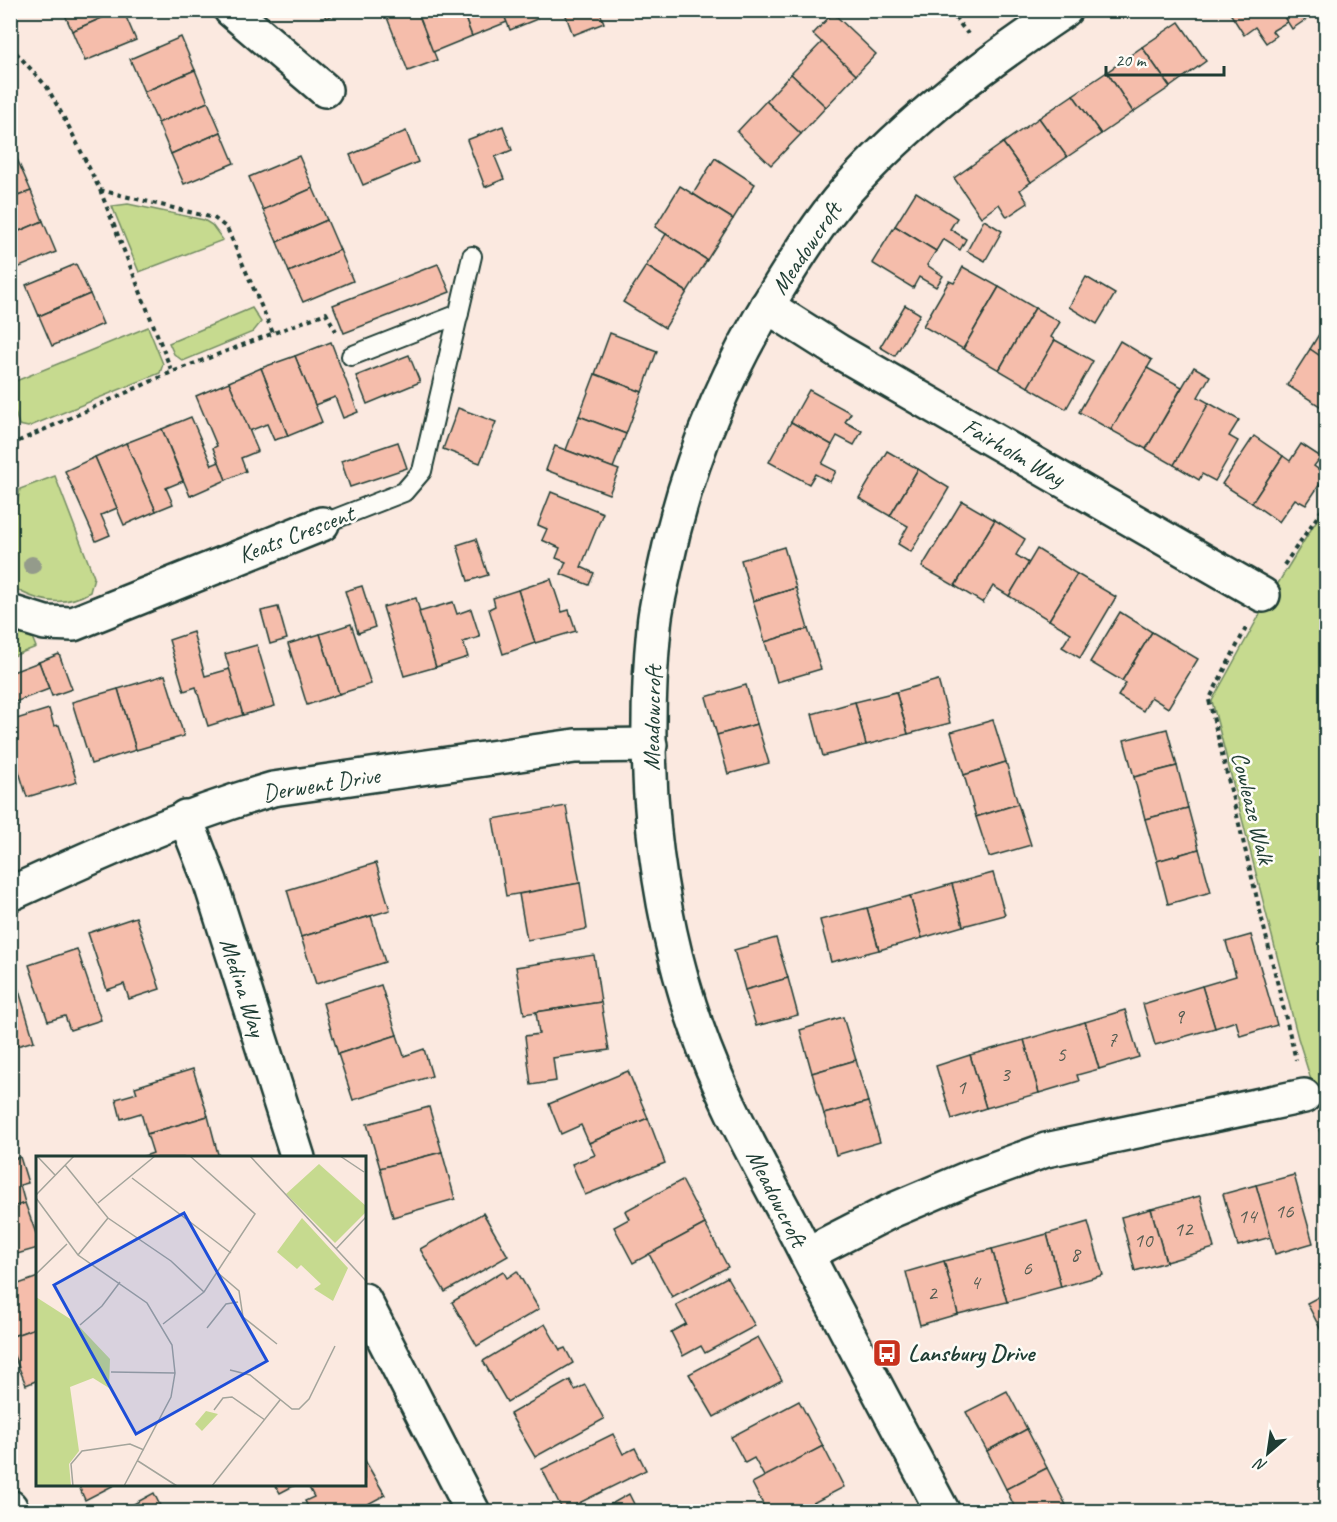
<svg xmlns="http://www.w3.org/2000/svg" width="1337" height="1522" viewBox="0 0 1337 1522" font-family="Caveat,sans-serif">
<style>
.green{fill:#c6da8f;stroke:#728c62;stroke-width:1.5}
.building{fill:#f5bdab;stroke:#1f3d34;stroke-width:1.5}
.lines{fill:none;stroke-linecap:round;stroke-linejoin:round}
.service-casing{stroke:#1f3d34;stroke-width:22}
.minor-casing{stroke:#1f3d34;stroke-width:38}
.path{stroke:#1f3d34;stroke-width:4;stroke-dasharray:4.5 4.5;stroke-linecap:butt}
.service{stroke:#fdfcf7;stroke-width:18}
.minor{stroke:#fdfcf7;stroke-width:33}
.tree{fill:#949b8b}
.labels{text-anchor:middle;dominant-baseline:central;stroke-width:5;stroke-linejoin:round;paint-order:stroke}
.number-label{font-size:21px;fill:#545d52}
.street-label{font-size:24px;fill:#1f3d34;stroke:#fdfcf7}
.poi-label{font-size:24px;font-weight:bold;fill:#1f3d34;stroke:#fdfcf7;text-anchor:start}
.inset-road{fill:none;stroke:#a3a49b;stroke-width:1.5}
.view{fill:#1d4ed8;fill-opacity:0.15;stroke:#1d4ed8;stroke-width:3}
.inset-edge{fill:none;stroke:#1f3d34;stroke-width:3}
</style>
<rect width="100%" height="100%" fill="#fbe9e0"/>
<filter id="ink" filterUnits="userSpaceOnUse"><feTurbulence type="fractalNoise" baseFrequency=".0167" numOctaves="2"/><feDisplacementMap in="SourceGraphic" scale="12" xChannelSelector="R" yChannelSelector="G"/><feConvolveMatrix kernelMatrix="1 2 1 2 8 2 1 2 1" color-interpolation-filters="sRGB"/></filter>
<g filter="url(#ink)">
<!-- green -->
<g class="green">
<polygon points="128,204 204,220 212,225 223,240 139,272 112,206"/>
<polygon points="252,308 261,322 253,332 183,361 174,354 169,343"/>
<polygon points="148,327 163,364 160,373 28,427 19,425 11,400 11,383"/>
<path d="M55,476L94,577L90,592C63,608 36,602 11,586V535L20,489Z"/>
<polygon points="1326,505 1326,1128 1298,1038 1212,701 1269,598"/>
<polygon points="11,631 31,635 36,647 11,657"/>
</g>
<!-- building -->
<g class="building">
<polygon points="63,10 120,10 72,31"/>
<polygon points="120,10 123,10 136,40 85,61 72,31"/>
<polygon points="322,10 346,10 326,18"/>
<polygon points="398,10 417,10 437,60 408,71 386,15"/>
<polygon points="417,10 462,10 472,36 433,52"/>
<polygon points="462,10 502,10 507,22 472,36"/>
<polygon points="502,10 534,10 537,19 510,30"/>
<polygon points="564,10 599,10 604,23 573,35"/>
<polygon points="1228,10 1280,10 1287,22 1272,31 1276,36 1266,43 1255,27 1244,35"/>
<polygon points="1280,10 1312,10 1314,14 1292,29"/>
<polygon points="833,13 876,54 856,75 813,34"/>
<polygon points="1179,22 1206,61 1170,87 1142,47"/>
<polygon points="181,37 195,70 144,92 130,59"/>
<polygon points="822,42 856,75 826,107 791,74"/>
<polygon points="1142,47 1170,87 1133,112 1107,72"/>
<polygon points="195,70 208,102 158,123 144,92"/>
<polygon points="1107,72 1133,112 1101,134 1073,95"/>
<polygon points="791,74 826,107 801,134 766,101"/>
<polygon points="1073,95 1101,134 1067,157 1039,118"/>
<polygon points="766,101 801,134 771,165 737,132"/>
<polygon points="208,102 221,132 171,154 158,123"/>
<polygon points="1039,118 1067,157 1031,182 1003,143"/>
<polygon points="503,126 512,150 495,157 504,179 485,187 467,140"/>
<polygon points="406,131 418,162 363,185 350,155"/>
<polygon points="221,132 234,163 184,184 171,154"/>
<polygon points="1003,143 1031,182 1020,190 1028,203 1007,217 999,204 981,217 954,178"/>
<polygon points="299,156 313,188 263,210 249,177"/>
<polygon points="715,158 755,184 733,219 693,194"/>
<polygon points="17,159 31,191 10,199 10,162"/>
<polygon points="680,186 733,219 707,260 655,227"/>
<polygon points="313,188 327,220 277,242 263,210"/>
<polygon points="31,191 43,221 10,235 10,199"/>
<polygon points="916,192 957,218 950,229 966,239 960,250 943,239 936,251 895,226"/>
<polygon points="327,220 340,250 289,272 277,242"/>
<polygon points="984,220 1002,231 985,261 967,251"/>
<polygon points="43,221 56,252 10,271 10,235"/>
<polygon points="895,226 936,251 927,265 943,276 936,287 919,277 913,288 872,263"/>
<polygon points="666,234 707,260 687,292 646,266"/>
<polygon points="340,250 353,281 303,302 289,272"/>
<polygon points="76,264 90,294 39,316 26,285"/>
<polygon points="438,264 450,292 344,333 333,305"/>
<polygon points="646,266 687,292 665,328 623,302"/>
<polygon points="963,267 999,287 963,349 923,326 949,281 954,283"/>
<polygon points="1086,277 1115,294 1097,324 1069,307"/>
<polygon points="999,287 1035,308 999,370 963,349"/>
<polygon points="90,294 103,324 52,346 39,316"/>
<polygon points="905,305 920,314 895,356 880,347"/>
<polygon points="1035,308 1060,322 1051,337 1055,340 1028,387 999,370"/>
<polygon points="1326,323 1326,360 1310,349"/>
<polygon points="610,333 657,351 642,392 595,374"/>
<polygon points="1055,340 1093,361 1066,409 1028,387"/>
<polygon points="1120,341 1152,360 1111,430 1079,412"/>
<polygon points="331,342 358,412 343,418 335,397 315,405 295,356"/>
<polygon points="1310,349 1326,360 1326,410 1287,385"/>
<polygon points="409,355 420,382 367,404 356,376"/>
<polygon points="295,356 322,422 288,436 261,368"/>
<polygon points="1194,367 1210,376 1198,397 1209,403 1174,465 1146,449"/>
<polygon points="261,368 288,436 274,440 267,424 249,431 229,382"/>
<polygon points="1147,368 1182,387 1146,449 1111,430"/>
<polygon points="595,374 642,392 626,434 579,416"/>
<polygon points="229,382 258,451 241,458 246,471 226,480 213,448 217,446 196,396"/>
<polygon points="809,390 851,413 845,422 862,431 854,445 837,436 832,445 791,422"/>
<polygon points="1209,403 1239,420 1229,436 1238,441 1215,481 1202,474 1199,480 1174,465"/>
<polygon points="458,408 496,422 480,463 443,449"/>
<polygon points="579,416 626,434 613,468 566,450"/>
<polygon points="191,417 212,465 219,462 226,480 190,496 162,429"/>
<polygon points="791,422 832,445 822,464 836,471 830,482 815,474 809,484 769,462"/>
<polygon points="162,429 183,481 166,488 173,504 156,511 126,443"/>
<polygon points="1254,436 1283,456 1252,503 1222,484"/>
<polygon points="398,442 407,468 350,487 341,461"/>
<polygon points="126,443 156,511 124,525 95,457"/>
<polygon points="1301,444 1321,457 1314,466 1326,475 1306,505 1295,499 1279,522 1252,503 1283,456 1290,461"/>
<polygon points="555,446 619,470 609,494 546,470"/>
<polygon points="887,451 918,469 890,516 859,498"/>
<polygon points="95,457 117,508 101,515 110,535 96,541 65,471"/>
<polygon points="918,469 949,488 911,552 898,544 908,526 890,516"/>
<polygon points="551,492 603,513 581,567 594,573 589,585 561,574 566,562 556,558 560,548 542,540 547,529 538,525"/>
<polygon points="962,501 995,520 955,586 922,567"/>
<polygon points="995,520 1025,539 1016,555 1029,563 1009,596 993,586 983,603 955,586"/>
<polygon points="476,539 488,575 468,581 457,545"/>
<polygon points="784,547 796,588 753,601 741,560"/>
<polygon points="1037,549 1077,574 1049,620 1009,596"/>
<polygon points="1077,574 1116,597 1080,658 1062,647 1071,633 1049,620"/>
<polygon points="551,579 562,612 569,610 576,631 535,643 518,590"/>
<polygon points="362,586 375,627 358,633 345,591"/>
<polygon points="796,588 808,629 765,642 753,601"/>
<polygon points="518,590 535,643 503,654 489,609 495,606 493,598"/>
<polygon points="416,598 436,667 404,676 383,607"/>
<polygon points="453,602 457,614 471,609 480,637 463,642 468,657 436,667 419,612"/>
<polygon points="278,607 287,639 270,644 261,611"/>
<polygon points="1120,612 1152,632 1122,681 1090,662"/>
<polygon points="351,624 371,684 339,694 320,634"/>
<polygon points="808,629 821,669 777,682 765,642"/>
<polygon points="193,632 205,676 230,669 243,715 208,726 196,687 184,691 169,640"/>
<polygon points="1152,632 1198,659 1168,708 1151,697 1143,711 1118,696 1126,683 1122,681"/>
<polygon points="320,634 339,694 307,705 288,644"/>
<polygon points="257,645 275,706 243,715 225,654"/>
<polygon points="59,654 72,689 52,696 39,662"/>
<polygon points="39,662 49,689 10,704 10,673"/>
<polygon points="165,675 184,736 136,750 118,689"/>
<polygon points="938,680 950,723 908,734 896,692"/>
<polygon points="746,685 757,724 717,735 706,697"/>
<polygon points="118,689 136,750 91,764 72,702"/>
<polygon points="896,692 908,734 866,745 855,702"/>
<polygon points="855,702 866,745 823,756 812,714"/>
<polygon points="49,709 54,726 59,725 77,782 27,797 10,743 10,721"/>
<polygon points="993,720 1006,762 964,775 951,732"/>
<polygon points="757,724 769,763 728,774 717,735"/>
<polygon points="1167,729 1177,766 1134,777 1124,740"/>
<polygon points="1006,762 1018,804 976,817 964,775"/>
<polygon points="1177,766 1188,808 1145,819 1134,777"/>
<polygon points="1018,804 1031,845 989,857 976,817"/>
<polygon points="566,806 580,883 506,896 493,819"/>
<polygon points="1188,808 1199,849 1157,861 1145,819"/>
<polygon points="1199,849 1211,892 1168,904 1157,861"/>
<polygon points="376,863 390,910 301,937 287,890"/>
<polygon points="993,873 1005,915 963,926 952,884"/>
<polygon points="580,883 587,929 527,940 519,894"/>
<polygon points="952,884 963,926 922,938 910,896"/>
<polygon points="910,896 922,938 879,950 867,908"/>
<polygon points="867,908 879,950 831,962 820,920"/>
<polygon points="371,916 385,962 316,984 301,937"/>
<polygon points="136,917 160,989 129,999 124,984 107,990 88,933"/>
<polygon points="1251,935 1277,1025 1240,1036 1236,1021 1215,1028 1202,986 1236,976 1226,942"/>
<polygon points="776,938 788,978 745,990 734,950"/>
<polygon points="77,949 101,1020 70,1030 65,1016 48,1021 29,965"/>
<polygon points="594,955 601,1002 524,1014 516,967"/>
<polygon points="788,978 798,1015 756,1026 745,990"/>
<polygon points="17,984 34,1041 10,1048 10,985"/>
<polygon points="381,985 397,1035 338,1054 323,1003"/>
<polygon points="1202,986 1215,1028 1155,1045 1143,1004"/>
<polygon points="601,1002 609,1050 553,1058 556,1081 531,1085 525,1036 539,1034 536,1012"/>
<polygon points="1125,1010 1139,1057 1099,1069 1085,1022"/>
<polygon points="843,1017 856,1060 812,1073 800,1030"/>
<polygon points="1085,1022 1099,1069 1077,1075 1079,1081 1039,1093 1024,1040"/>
<polygon points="397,1035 404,1056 424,1049 432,1076 353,1100 338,1054"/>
<polygon points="1024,1040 1039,1093 986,1108 970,1055"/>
<polygon points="970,1055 986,1108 952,1119 936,1066"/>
<polygon points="856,1060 868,1102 824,1114 812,1073"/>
<polygon points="193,1069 208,1116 147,1134 141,1113 121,1119 116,1099 137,1093 135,1087"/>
<polygon points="628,1071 648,1118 589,1143 581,1125 561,1134 549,1104"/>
<polygon points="868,1102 880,1142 836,1155 824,1114"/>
<polygon points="429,1107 442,1152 380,1168 367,1124"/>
<polygon points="208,1116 219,1158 139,1158 153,1153 147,1134"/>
<polygon points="648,1118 665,1163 585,1195 572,1164 595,1155 589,1143"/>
<polygon points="442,1152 455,1199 393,1217 380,1168"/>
<polygon points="20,1157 28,1183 20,1185 25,1203 10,1208 10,1160"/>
<polygon points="1294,1175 1313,1243 1275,1254 1256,1185"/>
<polygon points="682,1180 705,1224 633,1263 614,1227 629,1219 625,1211"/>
<polygon points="1256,1185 1271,1237 1238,1246 1223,1194"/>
<polygon points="1200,1196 1214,1248 1166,1262 1151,1209"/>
<polygon points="25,1203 38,1239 38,1248 10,1256 10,1208"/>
<polygon points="1151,1209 1166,1262 1135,1271 1121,1217"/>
<polygon points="483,1213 508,1256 445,1292 420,1249"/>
<polygon points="1088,1222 1103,1275 1061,1287 1047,1234"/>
<polygon points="705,1224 728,1267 672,1297 649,1254"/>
<polygon points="1047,1234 1061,1287 1007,1302 992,1249"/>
<polygon points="992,1249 1007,1302 958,1314 944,1261"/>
<polygon points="944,1261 958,1314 920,1325 906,1272"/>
<polygon points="503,1271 507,1278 517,1271 539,1309 477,1346 452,1302"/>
<polygon points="38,1277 38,1327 10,1337 10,1287"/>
<polygon points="727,1277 755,1326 705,1353 701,1346 683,1356 671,1332 686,1324 676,1305"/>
<polygon points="1326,1293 1326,1340 1307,1303"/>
<polygon points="545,1324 560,1350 565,1348 573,1363 507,1402 483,1361"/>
<polygon points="38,1327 38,1380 26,1385 10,1346 10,1337"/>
<polygon points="758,1337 782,1380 714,1417 689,1374"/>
<polygon points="570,1380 575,1390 585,1385 604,1419 535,1457 510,1414"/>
<polygon points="1007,1391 1027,1429 987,1451 966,1412"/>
<polygon points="799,1401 823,1446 765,1478 754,1458 745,1463 731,1437"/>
<polygon points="1027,1429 1047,1468 1006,1489 987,1451"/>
<polygon points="613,1434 623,1454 635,1448 646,1470 563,1511 542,1469"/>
<polygon points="823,1446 844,1487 796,1512 767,1512 752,1483"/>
<polygon points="364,1459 385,1495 353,1512 311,1512 305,1501 314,1497 307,1484 364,1484"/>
<polygon points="1047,1468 1066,1505 1053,1512 1017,1512 1006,1489"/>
<polygon points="78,1484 116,1484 85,1500"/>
<polygon points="275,1484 297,1484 280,1493"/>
<polygon points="154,1493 163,1512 119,1512"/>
<polygon points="629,1494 638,1512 597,1512"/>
</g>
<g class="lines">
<!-- service casing -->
<g class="service-casing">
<g id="service">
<polyline points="351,356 459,314"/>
<polyline points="322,524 404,492 422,471 472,256"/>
</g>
</g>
<!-- minor casing -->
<g class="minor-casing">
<g id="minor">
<polyline points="231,10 325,90"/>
<polyline points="767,306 838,351 1263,595"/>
<polyline points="10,612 45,623 73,624 322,524"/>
<polyline points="185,817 210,881 298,1158"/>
<path d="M10,894C97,854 181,816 273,789L575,746L650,745"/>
<polyline points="807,1254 891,1211 969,1178 1046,1150 1304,1096"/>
<polyline points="364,1300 473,1512"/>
<polyline points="10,1507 12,1512"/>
<path d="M943,1512C891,1415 840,1319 790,1222C756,1158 720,1095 697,1028C652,900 641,761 654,627C655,608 661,588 665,568C685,470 724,375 777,290C798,256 820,221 846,191C910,119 986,63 1065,10"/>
</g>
</g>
<!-- path -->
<g class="path">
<polyline points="949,10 968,34"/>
<polyline points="10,46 47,87 70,129 100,190 172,372"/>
<polyline points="100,190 214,218 227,228 273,333"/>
<polyline points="10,445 172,372 326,313 336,331"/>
<polyline points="1284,565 1326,504"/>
<polyline points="1246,628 1209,700 1296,1060"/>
<polyline points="1320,1129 1326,1143"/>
</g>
<!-- service -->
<use href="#service" class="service"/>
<!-- minor -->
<use href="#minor" class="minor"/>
</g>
<!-- trees -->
<circle class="tree" cx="32" cy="565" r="9"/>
</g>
<!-- icons -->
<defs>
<g id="bus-square" transform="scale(1.5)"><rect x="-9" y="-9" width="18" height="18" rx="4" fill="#c8321e" stroke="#fdfcf7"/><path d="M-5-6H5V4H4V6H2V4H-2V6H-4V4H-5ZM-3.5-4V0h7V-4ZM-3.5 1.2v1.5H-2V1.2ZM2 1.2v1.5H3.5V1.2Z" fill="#fff"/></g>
</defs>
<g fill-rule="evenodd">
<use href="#bus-square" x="887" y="1353"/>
</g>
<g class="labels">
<!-- number labels -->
<g class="number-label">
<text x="1179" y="1016">9</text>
<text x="1112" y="1039">7</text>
<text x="1061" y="1054">5</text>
<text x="1005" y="1074">3</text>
<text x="961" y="1087">1</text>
<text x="1284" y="1211">16</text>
<text x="1247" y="1216">14</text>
<text x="1183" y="1229">12</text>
<text x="1143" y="1240">10</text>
<text x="1075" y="1254">8</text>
<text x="1027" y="1268">6</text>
<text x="975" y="1282">4</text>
<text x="932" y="1293">2</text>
</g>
<!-- street labels -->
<g class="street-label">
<text transform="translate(806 248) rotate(-56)">Meadowcroft</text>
<text transform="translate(1014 452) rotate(30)">Fairholm Way</text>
<text transform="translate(296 534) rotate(-21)">Keats Crescent</text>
<text transform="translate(652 718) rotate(-89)">Meadowcroft</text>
<text transform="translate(321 784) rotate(-9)">Derwent Drive</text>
<text transform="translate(1253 808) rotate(76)">Cowleaze Walk</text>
<text transform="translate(243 987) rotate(72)">Medina Way</text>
<text transform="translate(777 1198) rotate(63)">Meadowcroft</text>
</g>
<!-- poi labels -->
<g class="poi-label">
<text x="908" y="1353">Lansbury Drive</text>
</g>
</g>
<!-- overview -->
<g transform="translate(36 1156)">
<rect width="330" height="330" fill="#fbe9e0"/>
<path d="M283,8L330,50V56L299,87L250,38ZM266,62L312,112L297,145L278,133L285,128L265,109L261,113L241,96ZM0,141L39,166L74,203L73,232L57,222L34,231L43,295L33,308L35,330H0ZM170,255L182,258L166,275L159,268Z" fill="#c6da8f"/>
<path class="inset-road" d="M1,0L19,19M214,0L330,125M304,0L328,16M29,9L72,62L135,105L168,136M96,22L195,97M0,39L38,0M0,42L42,99L111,147L136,189L139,217L135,241L88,330M62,47L119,0M300,93L330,61M42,99L72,62M182,117L203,135L207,161L241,188M0,118L31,88M127,168L168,136L219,58L154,0M44,169L66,150L84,126M171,172L190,148L202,146M194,214L214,219L256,253H263L273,243L299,190M75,216L139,217M178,254L187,242L196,241L229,264M102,305L141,330M37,330L35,308L46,295L94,288L108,294M176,330L244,244"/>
<path class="view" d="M148,57L231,205L100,278L18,129Z"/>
<rect width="330" height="330" class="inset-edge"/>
</g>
<!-- margin -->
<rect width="1337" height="1522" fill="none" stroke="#fdfcf7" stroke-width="36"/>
<rect x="18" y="18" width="1301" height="1486" fill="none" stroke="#1f3d34" stroke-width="2" filter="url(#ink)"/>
<!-- north arrow -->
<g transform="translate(1268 1453) rotate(209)" stroke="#fdfcf7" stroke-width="4.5" paint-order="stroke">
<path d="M0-4.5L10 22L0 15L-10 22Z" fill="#1f3d34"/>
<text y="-9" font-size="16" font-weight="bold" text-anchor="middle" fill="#1f3d34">N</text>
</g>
<!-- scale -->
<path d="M1106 66v9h118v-9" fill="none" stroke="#1f3d34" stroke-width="3"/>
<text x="1115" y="66" font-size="18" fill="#1f3d34" stroke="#fdfcf7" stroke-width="4.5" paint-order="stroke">20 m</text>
</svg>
